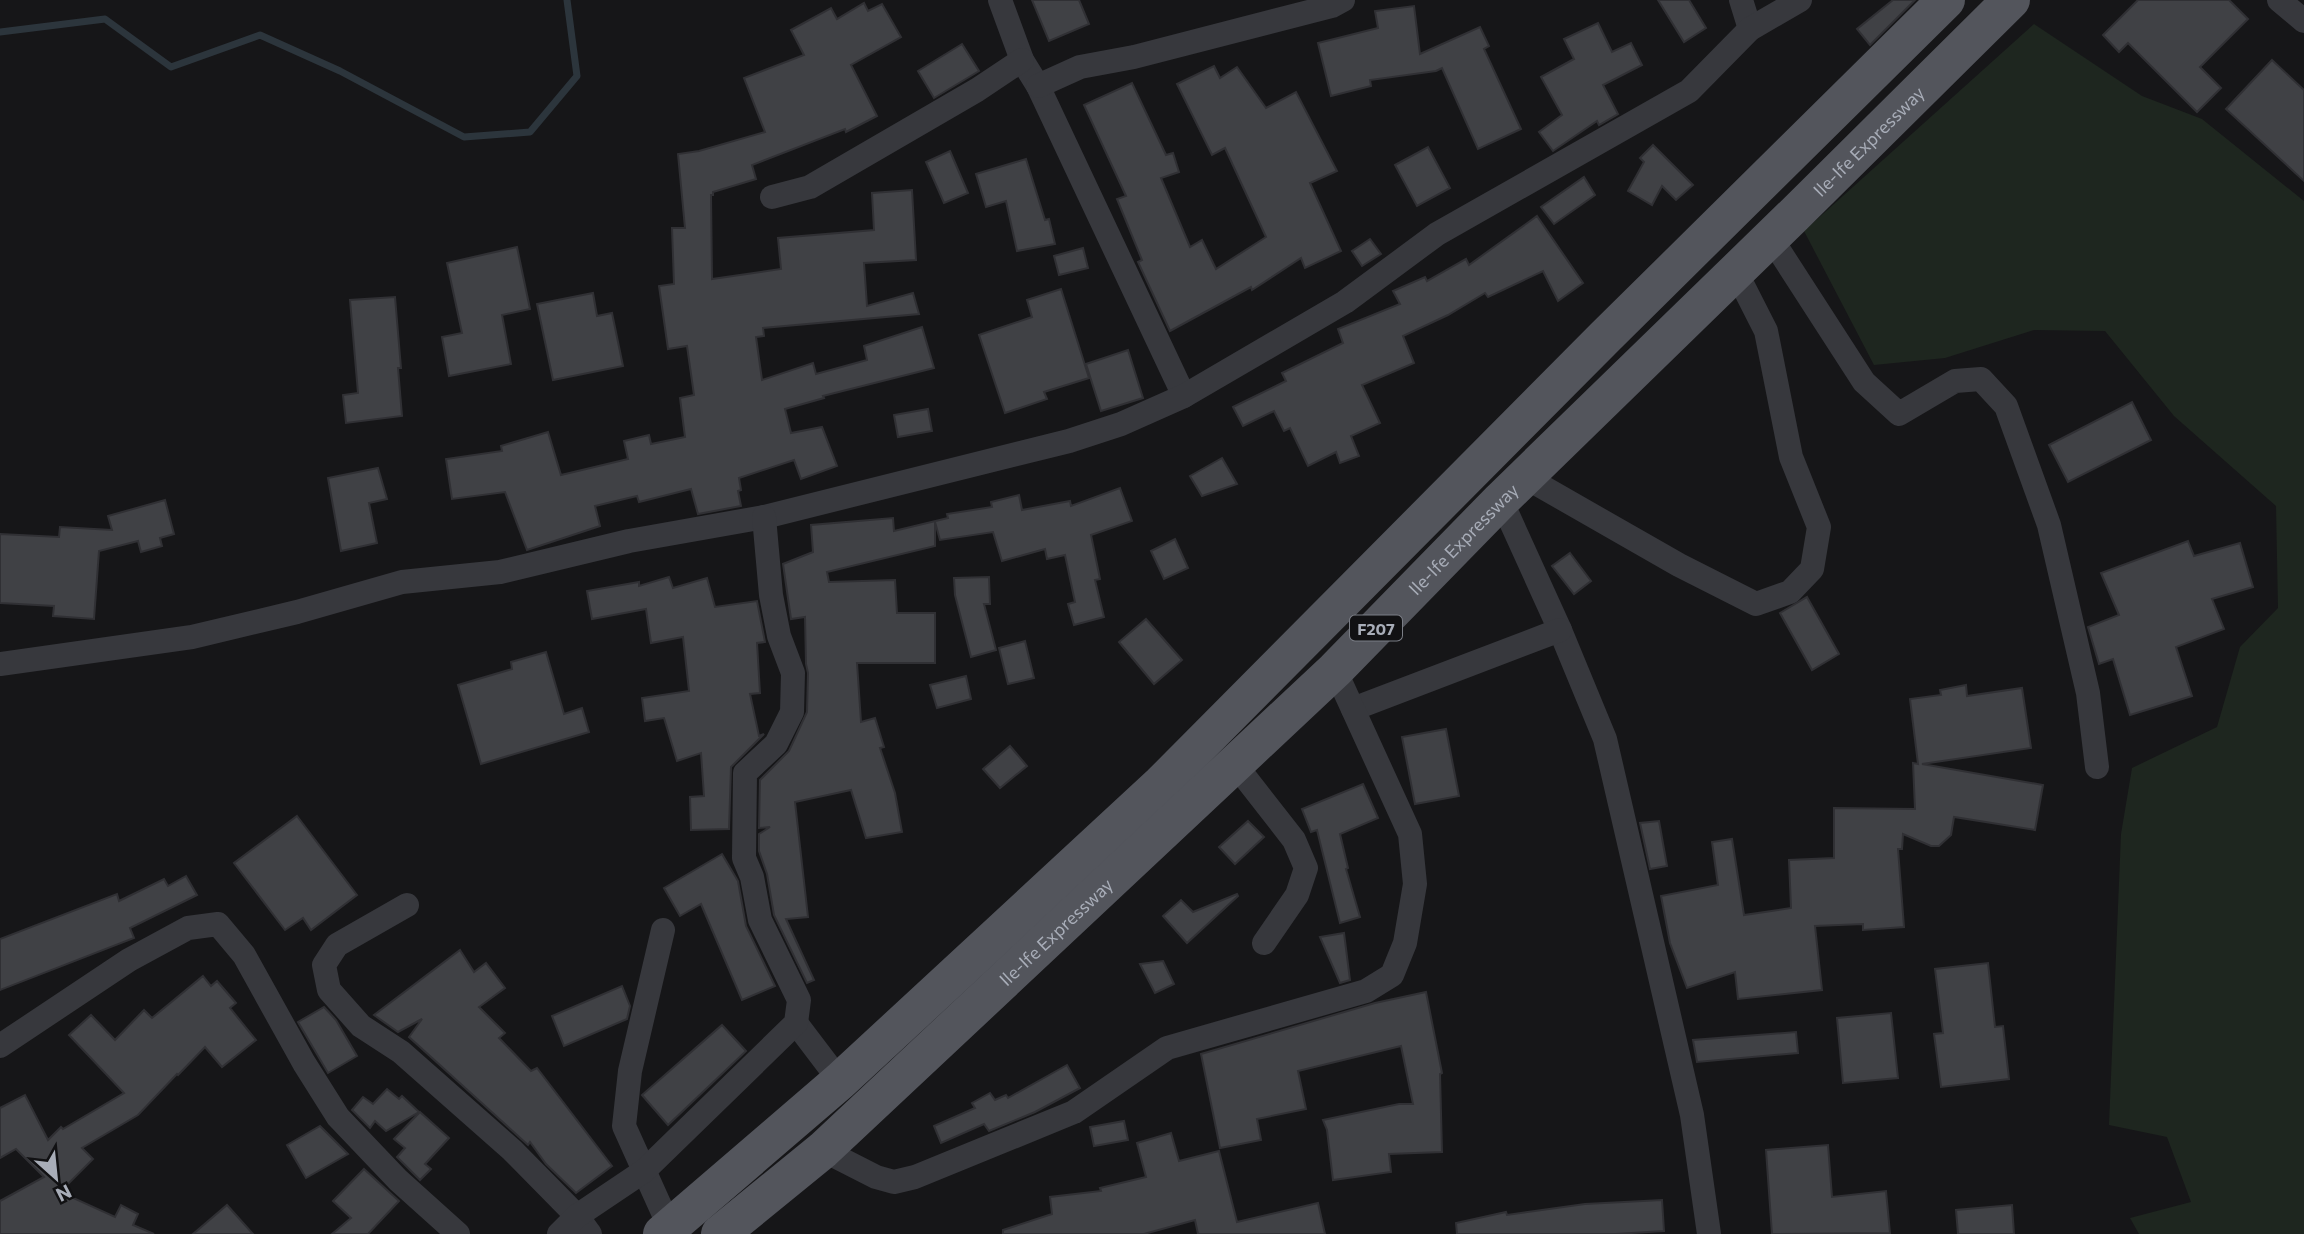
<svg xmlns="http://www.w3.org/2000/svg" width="2304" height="1234" viewBox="0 0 2304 1234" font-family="Commissioner,sans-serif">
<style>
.green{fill:#1e261f}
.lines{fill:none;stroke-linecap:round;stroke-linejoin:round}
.stream{stroke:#2c353c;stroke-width:7}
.building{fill:#404145;stroke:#303034;stroke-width:2}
.street{stroke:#37383d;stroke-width:24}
.primary{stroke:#53555c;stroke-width:38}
.labels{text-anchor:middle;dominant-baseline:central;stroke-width:6;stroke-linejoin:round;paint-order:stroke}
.shield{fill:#111113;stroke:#7b7e86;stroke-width:2}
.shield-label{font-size:16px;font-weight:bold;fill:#a8adb8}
.street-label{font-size:18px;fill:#a8adb8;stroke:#111113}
</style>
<rect width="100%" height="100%" fill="#161618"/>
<!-- green -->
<polygon class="green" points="2034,24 2142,96 2202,119 2304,201 2304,1234 2139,1234 2130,1218 2191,1202 2167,1137 2109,1125 2121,834 2132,768 2217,727 2240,647 2278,608 2276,506 2174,416 2105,331 2034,330 1945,358 1874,365 1804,231"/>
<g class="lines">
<!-- stream -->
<polyline class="stream" points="0,32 105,19 171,67 260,35 340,71 464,137 530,132 577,76 567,0"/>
</g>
<!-- building -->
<g class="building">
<polygon points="1032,0 1079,0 1089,24 1049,41"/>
<polygon points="1658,0 1689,0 1706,28 1684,42"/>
<polygon points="1893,0 1915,0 1870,45 1857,29"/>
<polygon points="2138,0 2229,0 2248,19 2200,67 2221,88 2197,112 2128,43 2119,52 2103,35"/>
<polygon points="864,3 868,11 882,4 901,37 851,65 877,116 846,132 845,129 752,165 756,179 713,192 713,195 711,195 712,279 781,269 778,238 874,230 872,193 912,190 916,260 864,263 867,306 913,293 919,314 763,328 764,336 756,337 762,380 813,363 816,374 867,360 864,346 922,327 934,368 823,396 824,398 785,409 791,433 822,427 837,466 801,479 794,460 739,478 741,490 738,491 741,506 698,514 691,489 639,502 637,496 595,506 600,526 527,550 505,492 452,499 446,459 502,451 501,446 548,432 561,475 628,459 624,441 649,435 651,444 685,437 680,398 694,395 687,346 668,349 659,286 674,284 672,228 685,228 678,154 699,151 765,132 744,78 804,55 791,30 831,8 837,19"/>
<polygon points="1414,6 1420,54 1480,27 1489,46 1484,49 1521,129 1478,149 1442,68 1436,71 1370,80 1371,86 1331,96 1318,43 1378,28 1375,11"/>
<polygon points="1598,23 1612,52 1631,43 1642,65 1603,85 1618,114 1599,125 1597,121 1553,151 1539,132 1562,115 1541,77 1574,59 1564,39"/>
<polygon points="962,44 979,71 934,98 918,71"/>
<polygon points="2272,60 2304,90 2304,181 2226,109"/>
<polygon points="1214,66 1220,78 1237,67 1266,108 1296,92 1337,171 1310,183 1341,251 1305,268 1301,258 1252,290 1251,287 1170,331 1138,262 1142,260 1117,199 1126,196 1084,105 1132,83 1166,155 1173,153 1179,172 1161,178 1190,247 1202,240 1216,269 1266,237 1225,148 1212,155 1177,84"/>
<polygon points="1653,145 1693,185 1676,200 1662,186 1652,205 1628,191 1644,162 1640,158"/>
<polygon points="1428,147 1450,188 1417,206 1395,165"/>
<polygon points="950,151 968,193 944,203 926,162"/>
<polygon points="1026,159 1045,220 1049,219 1055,244 1017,251 1006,201 986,207 976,174"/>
<polygon points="1584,177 1595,195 1554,224 1541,207"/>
<polygon points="1537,216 1583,283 1558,301 1543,271 1488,297 1485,293 1448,315 1403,336 1414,363 1362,385 1380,423 1351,436 1359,456 1340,463 1336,452 1308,466 1290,428 1284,431 1274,411 1243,426 1233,407 1286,381 1282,373 1343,343 1338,329 1400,304 1393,291 1425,277 1427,281 1466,259 1469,265"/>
<polygon points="1370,239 1381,254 1362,266 1352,251"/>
<polygon points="517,247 530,309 502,315 511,364 449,376 442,337 462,333 447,263"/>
<polygon points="1083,248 1088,268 1059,275 1054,256"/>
<polygon points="1061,289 1089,378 1044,392 1047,399 1005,413 979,335 1032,317 1027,300"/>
<polygon points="593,293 597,316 612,313 623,366 553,380 537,304"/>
<polygon points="395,297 401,368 398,368 402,416 346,423 343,395 358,393 350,300"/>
<polygon points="1128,350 1143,398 1101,411 1086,364"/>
<polygon points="2132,402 2151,440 2068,482 2049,445"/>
<polygon points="928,409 932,431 898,437 894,415"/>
<polygon points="1222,458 1237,484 1202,496 1190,476"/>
<polygon points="378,468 387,499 369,503 377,543 341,551 328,478"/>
<polygon points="1120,488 1132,521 1091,535 1100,579 1095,580 1104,617 1074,625 1068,604 1075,602 1065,555 1047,559 1045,549 1002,561 993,532 940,540 935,522 935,546 827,572 829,582 895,580 897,613 935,613 935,663 857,663 861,722 875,718 884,747 880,748 895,793 902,832 866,838 851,790 795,802 808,917 786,919 814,980 807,983 774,915 767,874 759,851 759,834 770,827 759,828 760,780 789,751 807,712 808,673 806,664 805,617 791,619 783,564 813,552 811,525 893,518 894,531 948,518 947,514 992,507 991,502 1019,495 1022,510 1070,501 1071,506"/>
<polygon points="165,500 174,534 160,538 162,546 141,552 138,541 99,551 94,619 53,616 54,606 0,603 0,534 59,537 60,527 112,530 108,516"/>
<polygon points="1175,539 1188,568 1164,579 1151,551"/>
<polygon points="2188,541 2194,556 2240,543 2253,587 2212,599 2224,629 2176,647 2192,696 2130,715 2113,659 2099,664 2088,627 2119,615 2101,573"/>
<polygon points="1570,553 1591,581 1574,594 1552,566"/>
<polygon points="669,577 673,588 707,578 715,607 757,601 765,642 757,643 760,693 750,694 759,736 764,734 731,767 729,829 691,830 690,797 704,796 701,753 677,761 664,718 645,721 642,698 689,691 683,637 651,643 646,609 592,619 587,591 639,582 639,586"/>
<polygon points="989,577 990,604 984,604 996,650 971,657 955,595 954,578"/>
<polygon points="1807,597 1839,654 1812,670 1780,613"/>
<polygon points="1146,619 1182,660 1154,684 1119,642"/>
<polygon points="1025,641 1034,678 1008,684 999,648"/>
<polygon points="546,652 564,714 582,708 589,732 481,764 458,685 512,669 511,662"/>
<polygon points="966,676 971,699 937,708 930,685"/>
<polygon points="1966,685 1967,696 2022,688 2031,748 1922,764 2043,785 2035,830 1954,817 1951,835 1939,846 1931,846 1903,834 1902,849 1898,849 1904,927 1863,930 1863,924 1815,926 1822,990 1738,999 1735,972 1687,988 1670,943 1661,896 1718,885 1712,842 1732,839 1744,915 1791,908 1789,860 1834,858 1834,808 1915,809 1913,763 1918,764 1910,699 1941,695 1940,690"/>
<polygon points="1446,729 1459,796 1415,804 1402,737"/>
<polygon points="1010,746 1027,766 1000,788 983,769"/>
<polygon points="1363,784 1378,818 1340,834 1348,868 1346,869 1360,917 1340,923 1317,830 1311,832 1302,809"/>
<polygon points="297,816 357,895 311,930 303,918 285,930 234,863"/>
<polygon points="1248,821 1264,837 1235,864 1219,847"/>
<polygon points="1659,821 1667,866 1650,869 1640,823"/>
<polygon points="722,854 738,881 746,926 775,986 742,1000 701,904 680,916 664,888"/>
<polygon points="186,876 197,895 130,928 134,938 0,990 0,939 117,894 119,901 164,879 168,886"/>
<polygon points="1237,894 1238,896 1187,943 1163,916 1181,900 1193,912"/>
<polygon points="1344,933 1350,980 1340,983 1320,937"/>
<polygon points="460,950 474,972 486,963 505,988 479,1007 505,1033 499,1038 531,1071 537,1068 612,1166 576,1193 546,1164 530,1142 528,1145 409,1037 422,1019 398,1032 374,1015"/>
<polygon points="1163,961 1174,984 1155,993 1140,964"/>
<polygon points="1988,963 1995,1027 2003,1026 2009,1079 1941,1087 1934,1034 1943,1033 1935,969"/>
<polygon points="203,976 211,986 217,981 236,1003 230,1008 256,1040 222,1067 205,1047 178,1075 177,1074 138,1115 82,1148 93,1159 60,1192 115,1217 121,1205 138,1214 133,1225 154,1234 0,1234 0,1201 44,1177 16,1149 0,1158 0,1108 25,1095 48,1140 61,1127 63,1129 124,1093 69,1035 91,1015 115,1040 144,1010 152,1018"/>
<polygon points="622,986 630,1006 627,1019 564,1046 552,1016"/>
<polygon points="1426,992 1442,1073 1440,1074 1442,1152 1389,1154 1391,1172 1333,1180 1327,1130 1323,1120 1399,1104 1413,1104 1401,1046 1298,1071 1306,1109 1257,1119 1261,1140 1220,1148 1201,1054 1375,1003"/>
<polygon points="324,1007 336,1020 357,1056 328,1073 298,1022"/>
<polygon points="1891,1013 1898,1078 1843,1083 1837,1018"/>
<polygon points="722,1025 746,1051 668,1125 642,1095"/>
<polygon points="1796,1032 1798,1053 1697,1062 1693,1040"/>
<polygon points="1067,1065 1080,1088 1035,1112 989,1131 984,1124 941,1143 934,1126 975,1108 972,1103 990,1093 995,1100 1006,1095 1008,1098"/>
<polygon points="387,1089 399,1099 402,1096 419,1112 386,1131 375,1121 370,1128 352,1110 363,1097 373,1104"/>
<polygon points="420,1112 449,1138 425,1164 431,1169 420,1180 397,1157 405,1148 394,1139"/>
<polygon points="1124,1121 1128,1140 1094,1146 1090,1127"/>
<polygon points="320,1126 348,1154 306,1178 287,1145"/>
<polygon points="1171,1133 1179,1161 1219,1151 1237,1222 1318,1203 1325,1234 1198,1234 1195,1220 1144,1234 1003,1234 1003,1230 1052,1214 1050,1197 1101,1191 1100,1188 1146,1177 1137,1143"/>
<polygon points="1828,1145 1832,1197 1886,1191 1890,1233 1772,1234 1766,1150"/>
<polygon points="364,1169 399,1201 368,1234 332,1234 351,1218 333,1201"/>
<polygon points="1662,1200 1664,1231 1616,1234 1457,1234 1456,1223 1506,1212 1507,1215 1585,1204"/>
<polygon points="227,1205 253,1234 193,1234"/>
<polygon points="2012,1205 2014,1234 1958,1234 1956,1210"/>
</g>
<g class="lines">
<!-- street -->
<g class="street">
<polyline points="1000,0 1022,60 1038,86 1184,396"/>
<polyline points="1741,0 1750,29"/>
<polyline points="2279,0 2304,21"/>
<polyline points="1038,86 1080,67 1134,57 1332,6 1343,0"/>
<polyline points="772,197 810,187 977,90 1022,60"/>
<polyline points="1771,238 1864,382 1899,414 1955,381 1981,379 2006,406 2049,525 2088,693 2097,767"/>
<polyline points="1525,477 1679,565 1756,604 1790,592 1812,569 1819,527 1791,457 1766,331 1736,272"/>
<polyline points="1501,500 1560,630 1605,739 1692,1115 1709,1234"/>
<polyline points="0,664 192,637 297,612 402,582 500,572 629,541 764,517 1069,441 1121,424 1184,396 1345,302 1437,234 1689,91 1750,29 1800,0"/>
<polyline points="1353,709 1560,630"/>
<polyline points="1234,763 1294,840 1306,868 1297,895 1264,943"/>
<polyline points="407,905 337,945 324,965 329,990 361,1026 401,1052 512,1150 577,1216 590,1234"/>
<polyline points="663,930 630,1071 624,1126 670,1228"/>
<polyline points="796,1023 840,1081"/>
<polyline points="0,1046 129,960 188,928 218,924 244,955 304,1063 338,1117 398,1180 458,1234"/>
<polyline points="823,1150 876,1177 894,1182 915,1177 1074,1112 1167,1048 1366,991 1392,975 1405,943 1415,884 1410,834 1335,670"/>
<polyline points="559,1234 577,1216 644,1171 796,1023 799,1000 760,920 752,877 744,858 745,773 776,744 792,712 793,673 779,636 771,595 764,517"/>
</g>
<!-- primary -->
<g class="primary">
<polyline points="662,1234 840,1081 1161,784 1605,337 1946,0"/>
<path id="s1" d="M720,1234L823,1150L1335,670L1501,500L1794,215L2011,0"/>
</g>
</g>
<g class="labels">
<!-- shield labels -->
<rect class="shield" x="1350" y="615.5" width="52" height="25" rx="5"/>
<g class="shield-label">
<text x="1376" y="628">F207</text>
</g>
<!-- street labels -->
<g class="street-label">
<text stroke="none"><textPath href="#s1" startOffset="1586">Ile-Ife Expressway</textPath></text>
<text stroke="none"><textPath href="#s1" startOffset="1018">Ile-Ife Expressway</textPath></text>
<text stroke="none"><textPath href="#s1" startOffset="452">Ile-Ife Expressway</textPath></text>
</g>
</g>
<!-- north arrow -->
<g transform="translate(56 1178) rotate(153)" stroke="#111113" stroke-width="5" paint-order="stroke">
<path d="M0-5L12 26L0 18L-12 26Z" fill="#a8adb8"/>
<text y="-10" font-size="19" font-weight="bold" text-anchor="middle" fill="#a8adb8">N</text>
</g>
</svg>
